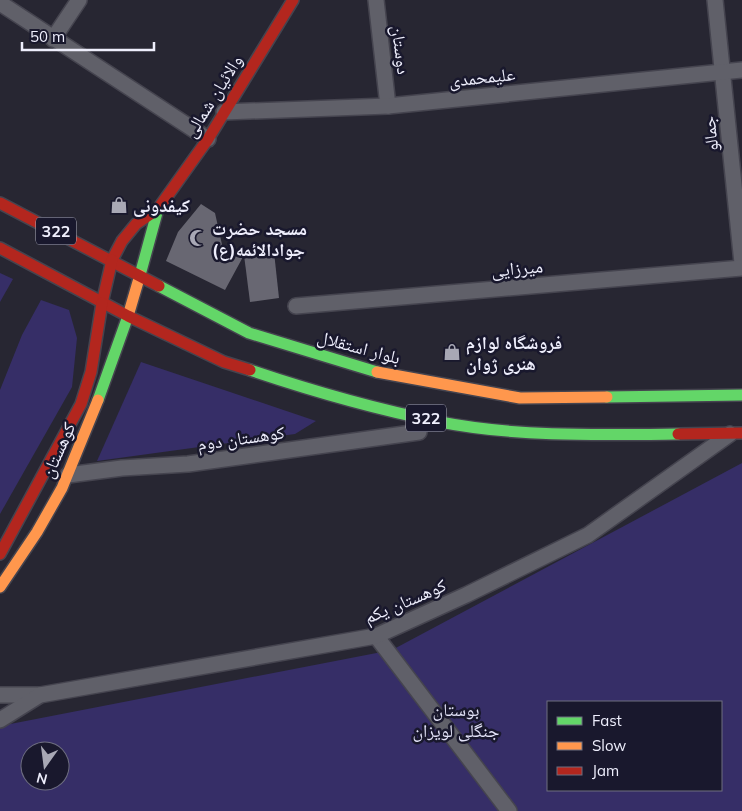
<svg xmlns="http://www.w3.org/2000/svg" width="742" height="811" viewBox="0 0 742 811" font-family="Mulish,'Noto Naskh Arabic',sans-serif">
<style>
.green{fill:#362e67;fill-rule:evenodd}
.building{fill:#686772}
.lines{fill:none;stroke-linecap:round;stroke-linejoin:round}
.street-casing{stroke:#45444f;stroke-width:18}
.fast-casing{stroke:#45444f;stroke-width:14}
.slow-casing{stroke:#45444f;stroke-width:14}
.jam-casing{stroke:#45444f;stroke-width:14}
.street{stroke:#606069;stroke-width:15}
.fast{stroke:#63d668;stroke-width:11}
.slow{stroke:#ff974d;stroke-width:11}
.jam{stroke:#b3261e;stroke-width:11}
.labels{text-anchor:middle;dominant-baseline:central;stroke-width:5;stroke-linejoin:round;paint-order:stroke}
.shield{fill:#19182d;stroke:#aeaebe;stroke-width:1}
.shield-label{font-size:16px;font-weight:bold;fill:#eeeefc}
.street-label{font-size:18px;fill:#eeeefc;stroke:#19182d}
.poi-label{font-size:18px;font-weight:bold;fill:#eeeefc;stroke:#19182d;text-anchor:start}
.park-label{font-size:18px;fill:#e2e2f7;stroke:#19182d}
</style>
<rect width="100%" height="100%" fill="#272632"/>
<!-- green -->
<g class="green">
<polygon points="0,273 13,279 0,302"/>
<polygon points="41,300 69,310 77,338 72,387 0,514 0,390 22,335"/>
<polygon points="141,362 316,421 295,434 97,461"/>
<path d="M742,463V811H0V726L392,650ZM548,702H721V790H548ZM30,751H60V781H30Z"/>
</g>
<!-- building -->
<g class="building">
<polygon points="201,204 215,213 225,258 244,255 225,290 166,261 178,232"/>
<polygon points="274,252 279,298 250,302 244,255"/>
</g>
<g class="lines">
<!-- street casing -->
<g class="street-casing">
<g id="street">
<polyline points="376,0 388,106"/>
<polyline points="715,0 742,263"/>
<polyline points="0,3 208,139"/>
<polyline points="53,39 79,0"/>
<polyline points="224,112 388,106 742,70"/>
<polyline points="296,306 742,268"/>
<polyline points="68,475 122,468 188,464 419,432"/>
<polyline points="376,636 509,811"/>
<polyline points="0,695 40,695"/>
<polyline points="0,720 40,695 376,636 466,595 588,535 730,434"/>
</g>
</g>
<!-- fast casing -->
<g class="fast-casing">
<g id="fast">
<polyline points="140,275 158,209"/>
<polyline points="159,286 249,333 377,372"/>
<path d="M250,370C312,391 375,409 440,422C517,437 599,435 678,434"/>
<polyline points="607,397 742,395"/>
<polyline points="98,400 128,316"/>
</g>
</g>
<!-- slow casing -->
<g class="slow-casing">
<g id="slow">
<polyline points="128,316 140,275"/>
<polyline points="377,372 520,398 607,397"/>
<polyline points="0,587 37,532 62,488 98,400"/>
</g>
</g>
<!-- jam casing -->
<g class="jam-casing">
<g id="jam">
<polyline points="0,203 159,286"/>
<polyline points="0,248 128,316 224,362 250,370"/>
<polyline points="112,260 122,241 136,224 158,209 208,139 293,0"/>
<polyline points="102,303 112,260"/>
<polyline points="678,434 742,433"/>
<polyline points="0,554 81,404 91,372 102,303"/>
</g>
</g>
<!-- street -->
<use href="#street" class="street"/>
<!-- fast -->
<use href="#fast" class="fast"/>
<!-- slow -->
<use href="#slow" class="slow"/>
<!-- jam -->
<use href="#jam" class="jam"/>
</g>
<!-- icons -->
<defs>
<g id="shop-bare" transform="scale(1.35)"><path d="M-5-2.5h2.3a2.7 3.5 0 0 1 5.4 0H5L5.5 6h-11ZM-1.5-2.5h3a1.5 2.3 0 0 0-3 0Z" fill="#a8a8b5" stroke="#19182d" stroke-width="2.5" paint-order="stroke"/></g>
<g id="mosque-bare" transform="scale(1.35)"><path d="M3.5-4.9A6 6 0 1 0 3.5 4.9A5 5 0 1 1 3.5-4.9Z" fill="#a8a8b5" stroke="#19182d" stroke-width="2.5" paint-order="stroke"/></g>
</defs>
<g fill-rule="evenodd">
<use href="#shop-bare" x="119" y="205"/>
<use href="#mosque-bare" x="198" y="238"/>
<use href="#shop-bare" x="452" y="352"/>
</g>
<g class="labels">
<!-- shield labels -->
<g class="shield">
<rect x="36" y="217.5" width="40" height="27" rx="4"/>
<rect x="406" y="404.5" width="40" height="27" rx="4"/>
</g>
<g class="shield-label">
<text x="56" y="231">322</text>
<text x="426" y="418">322</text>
</g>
<!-- street labels -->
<g class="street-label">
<text transform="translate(401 50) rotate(83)">دوستان</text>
<text transform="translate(482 77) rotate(-6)">علیمحمدی</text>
<text transform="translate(213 96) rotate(-58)">والائیان شمالی</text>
<text transform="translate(710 134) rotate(-96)">جمالو</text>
<text transform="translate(517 268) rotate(-5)">میرزایی</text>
<text transform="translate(359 347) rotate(15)">بلوار استقلال</text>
<text transform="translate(241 438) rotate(-8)">کوهستان دوم</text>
<text transform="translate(58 450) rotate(-66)">کوهستان</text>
<text transform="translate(405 601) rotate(-23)">کوهستان یکم</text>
</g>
<!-- poi labels -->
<g class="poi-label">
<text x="133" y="205">کیفدونی</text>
<text x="212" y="228">مسجد حضرت<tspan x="212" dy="21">جوادالائمه(ع)</tspan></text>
<text x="466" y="342">فروشگاه لوازم<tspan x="466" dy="21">هنری ژوان</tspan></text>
</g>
<!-- park labels -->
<g class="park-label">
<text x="456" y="709">بوستان<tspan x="456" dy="21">جنگلی لویزان</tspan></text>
</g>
</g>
<!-- legend -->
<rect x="547" y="701" width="175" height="90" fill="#19182d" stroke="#6e6e80"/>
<rect x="557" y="717" width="25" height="8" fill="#63d668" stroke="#6e6e80"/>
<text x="592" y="726" font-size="15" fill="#eeeefc">Fast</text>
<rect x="557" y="742" width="25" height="8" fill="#ff974d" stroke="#6e6e80"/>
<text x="592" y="751" font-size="15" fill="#eeeefc">Slow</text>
<rect x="557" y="767" width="25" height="8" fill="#b3261e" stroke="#6e6e80"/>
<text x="592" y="776" font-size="15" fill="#eeeefc">Jam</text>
<!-- north arrow -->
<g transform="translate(45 766) rotate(194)"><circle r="24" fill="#19182d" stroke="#6e6e80"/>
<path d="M0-4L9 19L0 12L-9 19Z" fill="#a8a8b5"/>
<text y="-8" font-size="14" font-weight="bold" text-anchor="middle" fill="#eeeefc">N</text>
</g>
<!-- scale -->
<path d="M22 42v8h132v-8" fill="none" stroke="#eeeefc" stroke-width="2.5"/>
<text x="30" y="42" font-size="15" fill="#eeeefc" stroke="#19182d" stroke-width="4" paint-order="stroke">50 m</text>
</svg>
